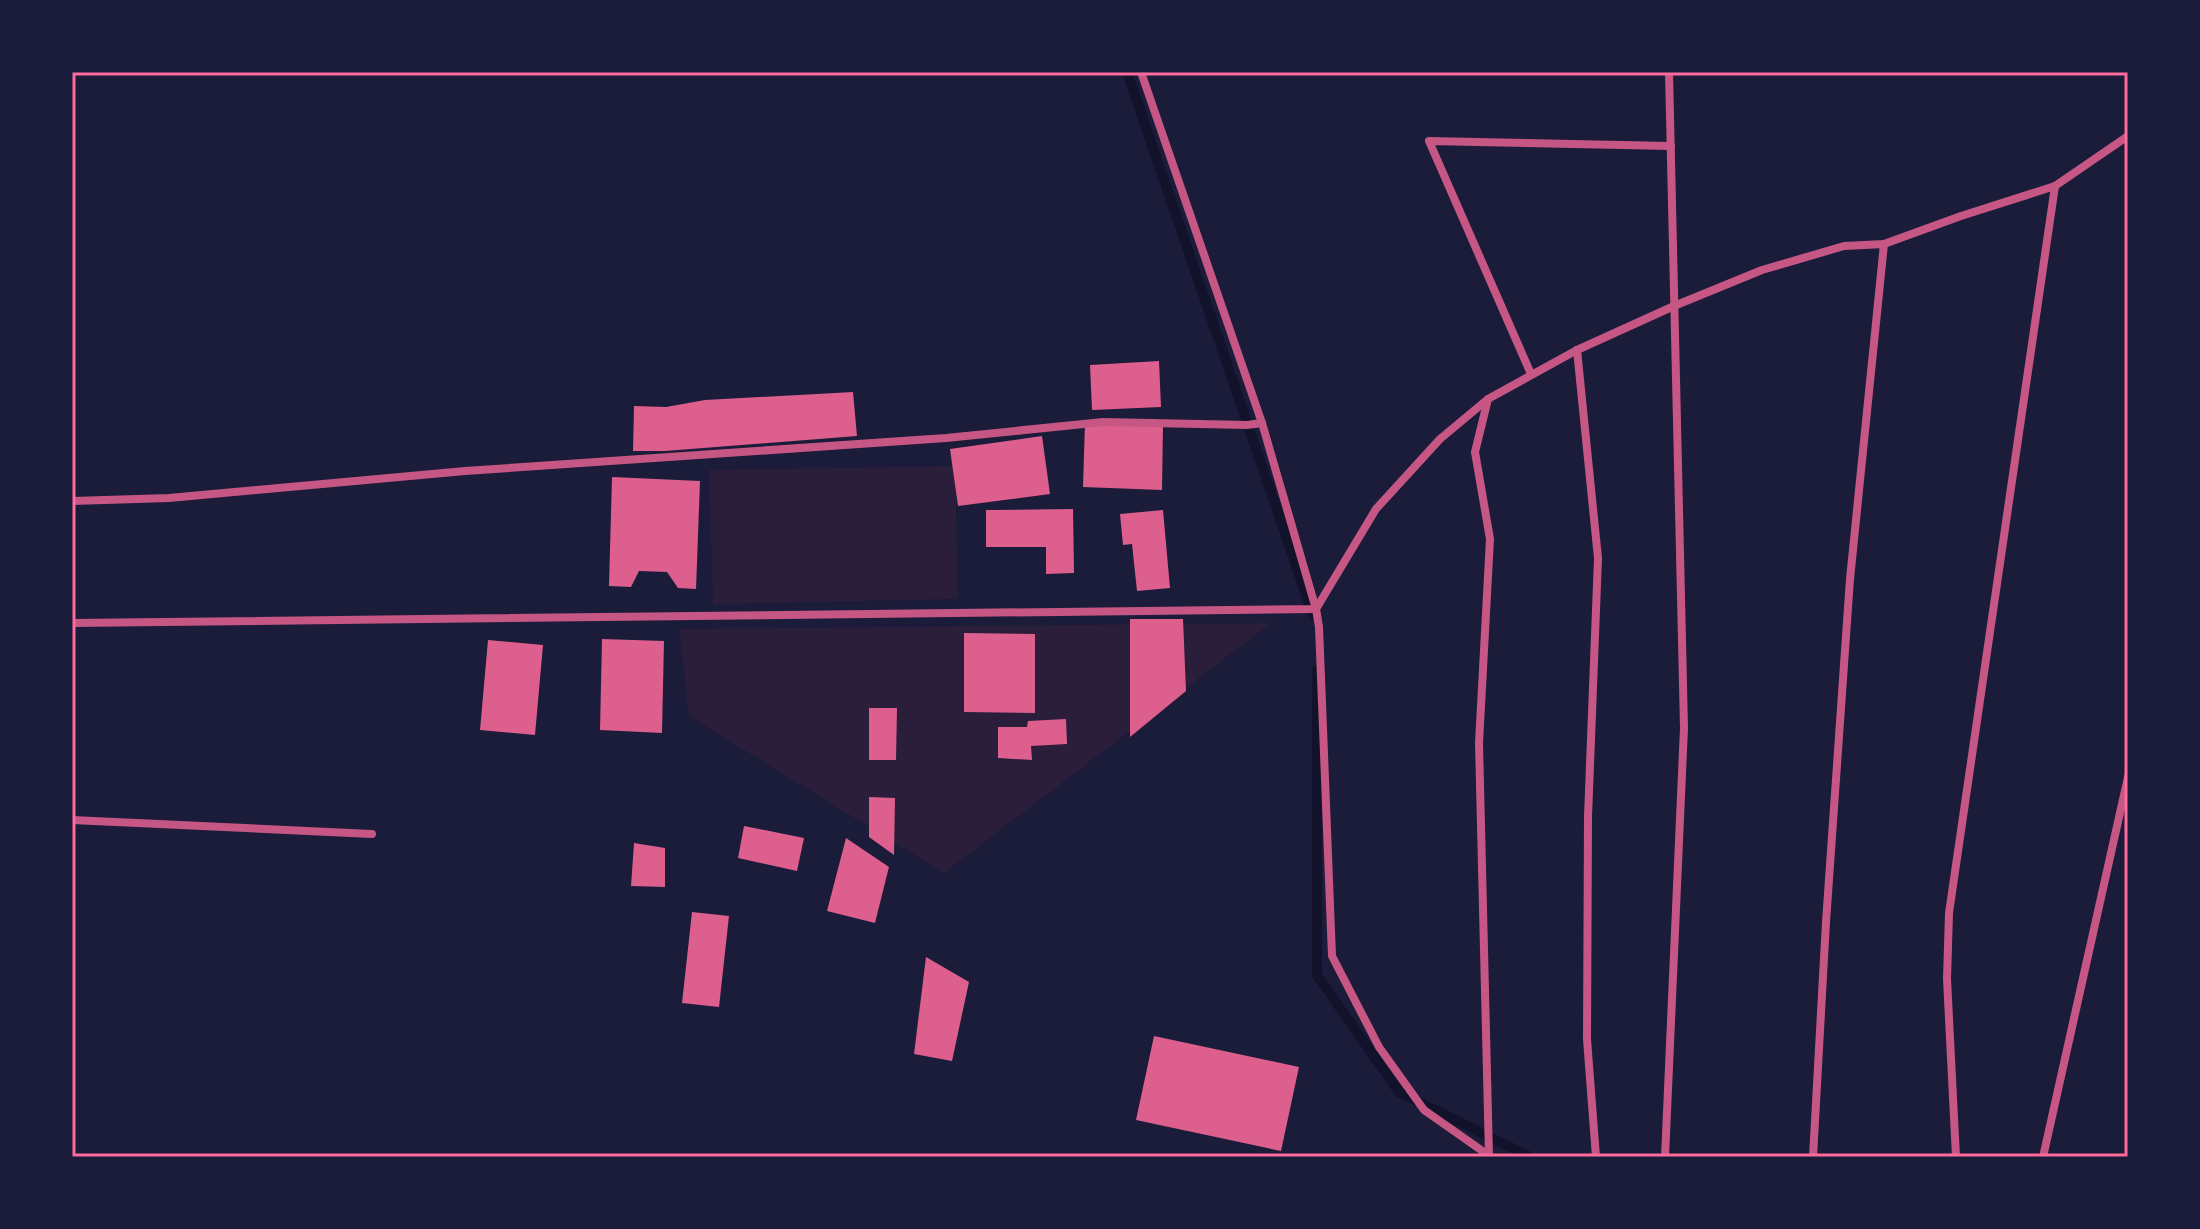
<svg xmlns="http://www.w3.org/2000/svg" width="2200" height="1229" viewBox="0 0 2200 1229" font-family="'PT Sans Narrow',sans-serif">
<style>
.green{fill:#2a1e3b}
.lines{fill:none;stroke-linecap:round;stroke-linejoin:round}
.stream{stroke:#12122b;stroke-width:10}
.building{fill:#dd5f8e}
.minor{stroke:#c65784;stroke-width:8}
.neatline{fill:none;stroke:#ff6b9d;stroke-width:3}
</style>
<rect width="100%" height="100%" fill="#1b1b3a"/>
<!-- green -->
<g class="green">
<polygon points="955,466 958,599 713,604 709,470"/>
<polygon points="1271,623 944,873 689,716 679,629"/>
</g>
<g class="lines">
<!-- stream -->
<g class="stream">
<polyline points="1127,72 1313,615"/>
<polyline points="1317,670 1317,975 1399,1092 1530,1157"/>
</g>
</g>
<!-- building -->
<g class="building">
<polygon points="1159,361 1161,407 1092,410 1090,365"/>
<polygon points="853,392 857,436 665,451 633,451 634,406 666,407 705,400"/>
<polygon points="1085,422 1163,424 1162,490 1083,487"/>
<polygon points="1042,436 1050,494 958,506 950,449"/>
<polygon points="612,477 700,481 696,589 678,588 667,572 639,571 631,587 609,586"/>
<polygon points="1073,509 1074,573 1046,574 1046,547 986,547 986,510"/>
<polygon points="1163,510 1170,588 1137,591 1132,544 1123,545 1120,514"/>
<polygon points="1130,619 1183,619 1186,691 1130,737"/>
<polygon points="964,633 1035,634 1035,713 964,712"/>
<polygon points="602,639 664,641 662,733 600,730"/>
<polygon points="488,640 543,645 535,735 480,730"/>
<polygon points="869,708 897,708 896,760 869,760"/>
<polygon points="1066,719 1067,744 1031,746 1032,760 998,758 998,727 1027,727 1028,721"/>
<polygon points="869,797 895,798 894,855 869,837"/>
<polygon points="744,826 804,838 797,871 738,858"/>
<polygon points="846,838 889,867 875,923 827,911"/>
<polygon points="634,843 665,848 665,887 631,886"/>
<polygon points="692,912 729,916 719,1007 682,1003"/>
<polygon points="926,957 969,982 952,1061 914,1054"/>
<polygon points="1154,1036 1299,1067 1281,1151 1136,1120"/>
</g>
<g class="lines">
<!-- minor -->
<g class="minor">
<polyline points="1141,72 1262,423 1316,609 1319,627 1332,956 1379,1047 1424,1110 1491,1157"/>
<polyline points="1577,350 1598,558 1588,817 1587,1039 1596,1157"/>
<polyline points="1531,374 1429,141 1671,146"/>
<polyline points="1488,399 1475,452 1490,539 1479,743 1489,1156"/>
<polyline points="72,501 169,498 465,471 946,438 1103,422 1247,425 1262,423"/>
<polyline points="72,623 1316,609 1376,509 1440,439 1488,399 1577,350 1674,306 1762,270 1844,246 1884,244 1961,216 2055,186 2128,136"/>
<polyline points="72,820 372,834"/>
<polyline points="1665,1157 1684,728 1669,72"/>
<polyline points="1813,1157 1826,922 1850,579 1884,244"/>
<polyline points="1956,1157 1947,979 1949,913 2055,186"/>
<polyline points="2043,1157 2128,777"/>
</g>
</g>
<!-- border -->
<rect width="2200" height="1229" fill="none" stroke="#1b1b3a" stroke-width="148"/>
<rect x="74" y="74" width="2052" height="1081" class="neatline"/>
</svg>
